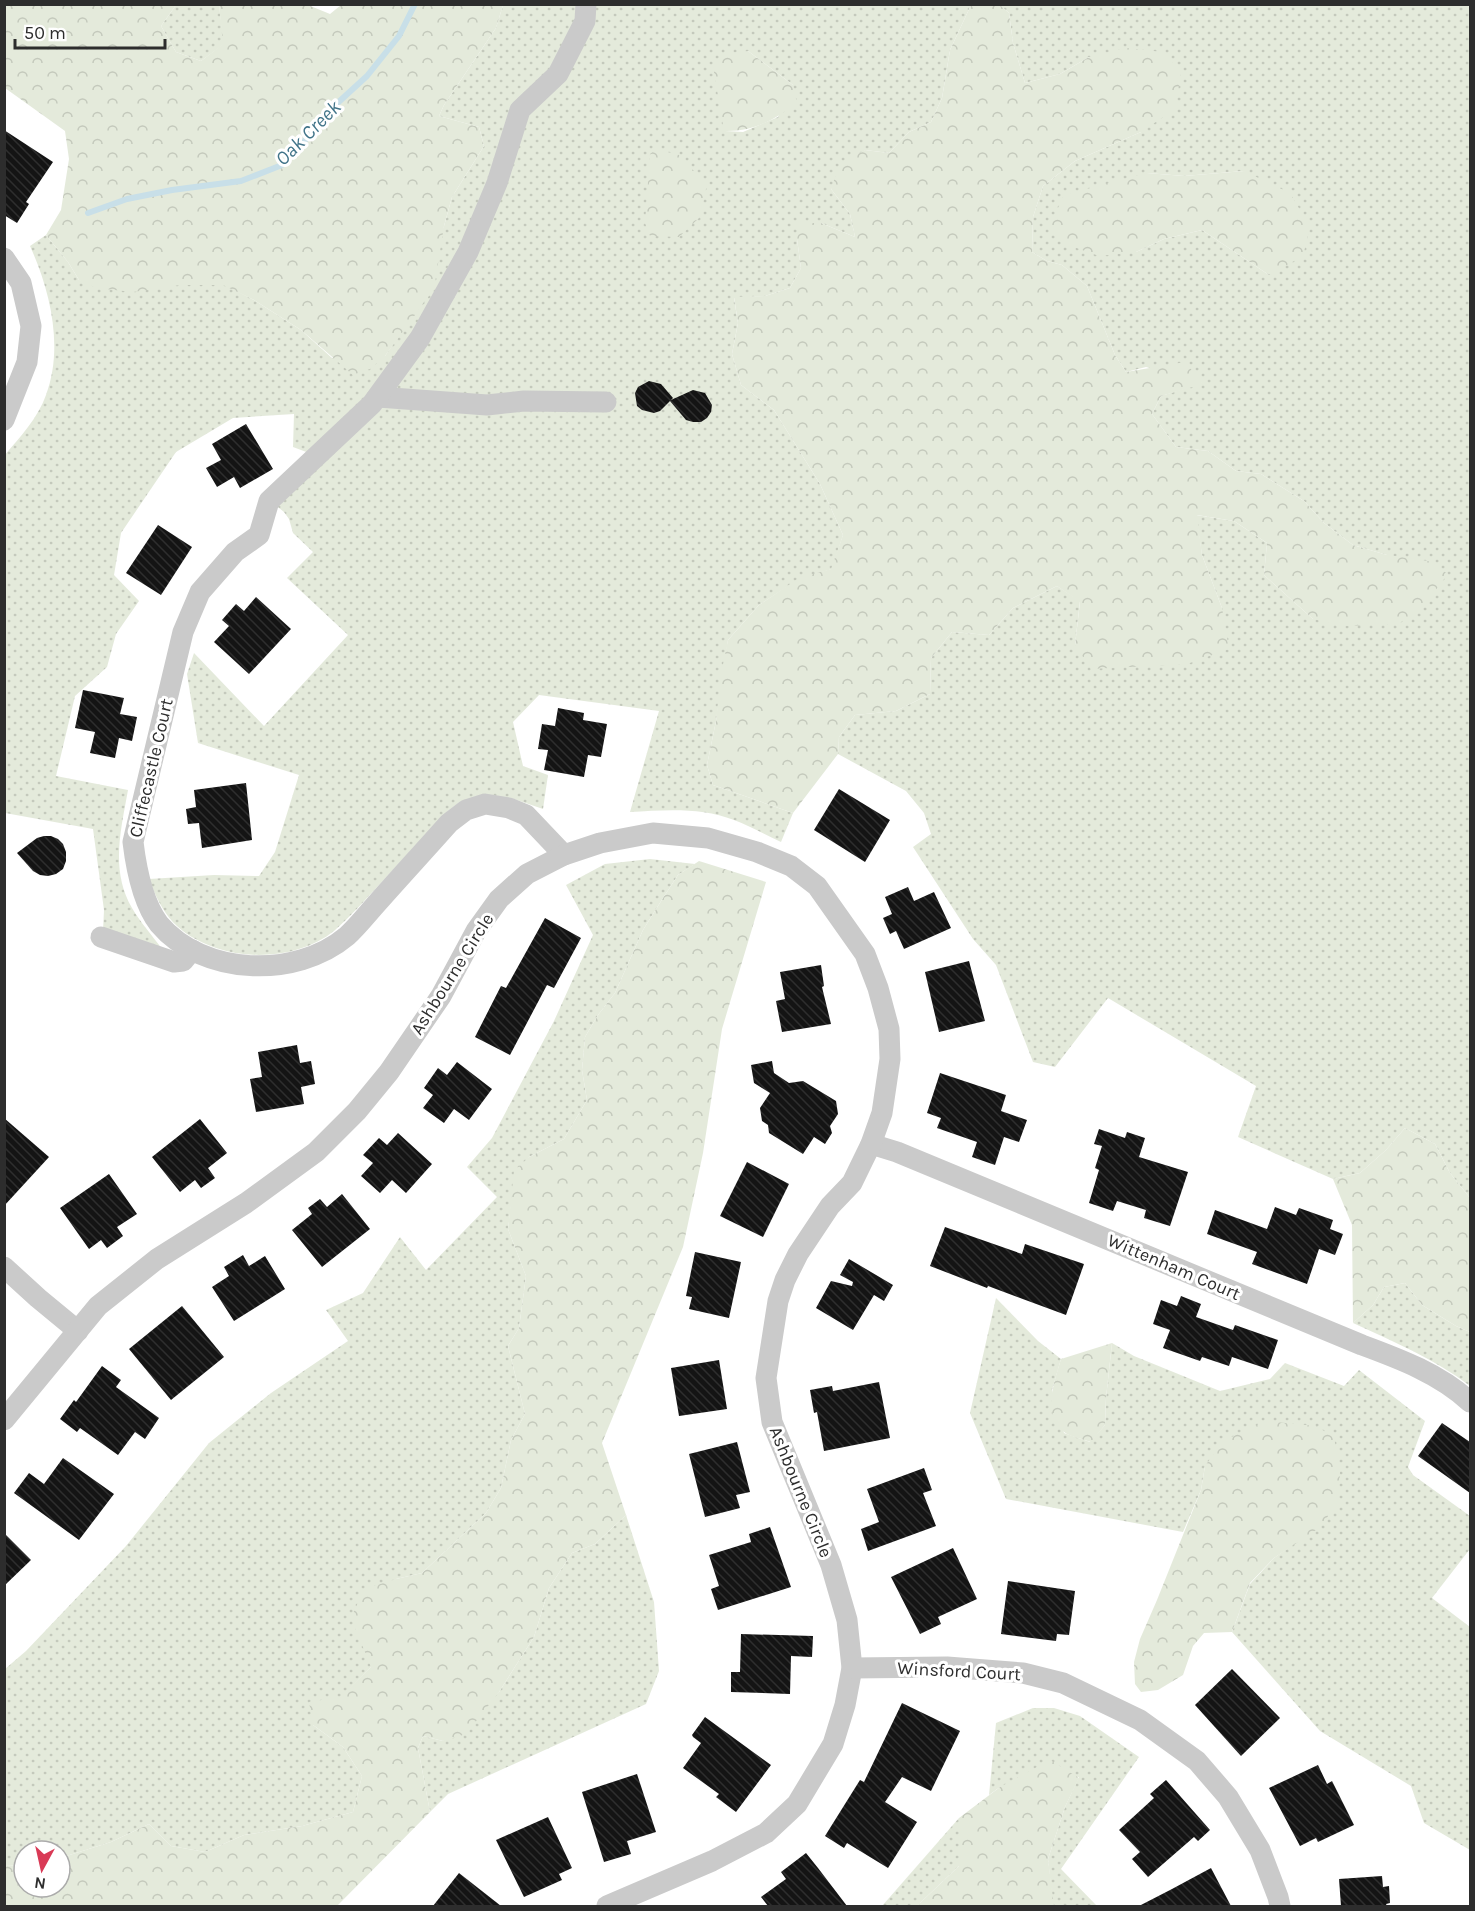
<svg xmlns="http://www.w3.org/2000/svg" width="1475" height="1911" viewBox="0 0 1475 1911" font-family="Karla,sans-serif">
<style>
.grass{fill:url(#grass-dots);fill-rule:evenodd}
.forest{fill:url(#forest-crowns)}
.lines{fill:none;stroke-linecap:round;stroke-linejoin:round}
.stream{stroke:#c8dfe8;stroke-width:6}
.building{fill:url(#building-back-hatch)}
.minor{stroke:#cacaca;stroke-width:21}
.labels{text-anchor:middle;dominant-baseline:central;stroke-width:6;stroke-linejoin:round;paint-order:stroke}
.street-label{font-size:18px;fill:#2d2d2d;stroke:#fff}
.water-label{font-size:20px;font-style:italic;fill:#417489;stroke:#fff}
</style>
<defs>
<pattern id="grass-dots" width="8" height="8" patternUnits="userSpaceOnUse" patternTransform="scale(1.5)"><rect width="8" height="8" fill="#e4eadb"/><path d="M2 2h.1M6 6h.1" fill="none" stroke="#c4c9bc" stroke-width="1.8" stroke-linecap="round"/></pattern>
<pattern id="forest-crowns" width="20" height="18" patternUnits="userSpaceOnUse" patternTransform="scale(1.5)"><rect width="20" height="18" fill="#e4eadb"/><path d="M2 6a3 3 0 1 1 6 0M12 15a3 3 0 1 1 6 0" fill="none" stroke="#c4c9bc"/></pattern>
<pattern id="building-back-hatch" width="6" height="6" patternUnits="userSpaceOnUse" patternTransform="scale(1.5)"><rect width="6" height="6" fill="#141414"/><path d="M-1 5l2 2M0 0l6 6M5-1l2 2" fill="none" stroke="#2e2e2e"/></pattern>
</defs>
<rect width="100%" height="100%" fill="#fff"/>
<!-- grass -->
<g class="grass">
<polygon points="176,5 219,5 224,44 201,61 176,52 161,26"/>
<path d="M503,5H971L950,50L942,98L931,122L909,132L889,153L865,150L831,189L850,214L855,237L821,223L797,239L801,268L790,288L765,296L734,298L738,323L732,354L741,385L774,410L820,484L843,535L832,569L799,579L759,605L728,640L716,721L707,765L713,785L793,813L781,842C766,835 750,826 734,820C701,807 665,810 630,812L659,711L539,695L513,722L523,766L548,775L543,809L511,798L461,801L448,811C425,835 402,860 379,885C365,900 350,917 334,931C303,956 253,961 216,948C177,934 163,916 149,879L214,875L259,876L275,852L299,775L198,743L187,674L194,653L264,726L348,635L287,578L313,552L293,533L289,519L284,512L263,495L309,453L293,447L294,414L233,418L176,452L121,533L114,575L139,601L116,634L107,667L75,696L56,776L128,790C121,830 110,870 132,908C140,922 152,935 162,949L103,931L104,910L93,829L5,813L4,456C20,437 38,418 46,395C64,347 50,290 30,246L46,235L68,262L79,280L180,285L223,284L254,300L301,330L332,358L385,356L407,324L444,226L452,197L484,146L479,127L439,116L444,105L496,28ZM748,51L793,85L778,117L743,132L725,131L720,100Z"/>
<path d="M1000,5H1470V1198L1450,1173L1435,1144L1405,1128L1386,1150L1360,1173L1333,1179L1238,1137L1256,1086L1108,998L1055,1067L1033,1062L996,965L973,939L913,847L931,834L924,813L906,791L838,754L839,737L855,715L896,711L930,694L931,658L952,632L989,635L1013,608L1057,586L1080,601L1075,645L1222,608L1202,555L1196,515L1234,521L1267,543L1264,575L1313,619L1387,555L1353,545L1324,523L1304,501L1261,474L1236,471L1208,451L1176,447L1152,414L1161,396L1202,383L1146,367L1126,372L1115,355L1087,286L1062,265L1047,261L1032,252L1033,217L1043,186L1075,161L1141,132L1089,57L1060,74L1025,83L1013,43L1009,13ZM1244,171L1269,275L1202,230L1164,239L1136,252L1147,173L1184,176Z"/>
<polygon points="650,859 695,864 678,875 663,898 643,930 615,993 598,1015 585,1037 582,1070 587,1100 564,1139 529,1157 511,1206 508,1229 526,1276 519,1328 508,1346 525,1414 511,1440 501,1488 486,1513 422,1573 396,1579 371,1667 313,1725 343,1747 362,1776 353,1812 302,1826 244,1835 205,1852 171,1846 149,1824 111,1842 60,1858 60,1851 24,1851 24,1865 5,1866 5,1669 26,1651 126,1546 209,1443 271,1393 348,1341 326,1310 363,1293 400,1237 426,1270 497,1197 467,1167 492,1138 554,1021 593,935 566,885 605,864"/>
<path d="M1405,1283L1422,1305L1456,1326L1470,1332V1386C1435,1359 1394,1342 1353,1323L1373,1305L1384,1287Z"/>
<polygon points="996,1298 1038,1341 1061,1359 1052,1390 1064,1433 1090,1442 1105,1425 1106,1398 1112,1343 1134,1356 1220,1391 1270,1379 1285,1363 1344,1386 1359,1370 1425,1421 1408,1467 1413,1475 1470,1516 1470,1549 1432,1598 1470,1627 1470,1850 1424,1823 1411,1786 1320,1731 1232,1632 1250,1584 1274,1558 1295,1543 1205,1466 1201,1490 1183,1532 1006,1499 970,1413"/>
<polygon points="626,1515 654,1602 659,1671 646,1704 448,1794 430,1812 418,1748 423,1736 443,1741 499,1692 534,1637 549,1588 572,1553 595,1544"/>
<polygon points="1033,1708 1054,1708 1080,1716 1139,1757 1061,1869 1097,1906 1053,1906 1048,1859 1065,1807 1079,1777 1000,1787 989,1795 996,1723"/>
<polygon points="959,1818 959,1866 920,1903 920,1906 882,1906"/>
</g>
<!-- forest -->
<g class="forest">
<polygon points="5,4 176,5 161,26 176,52 201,61 223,44 219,5 308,5 330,14 341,5 503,5 496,28 444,105 439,116 479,127 484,146 452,197 444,226 434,289 385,356 370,369 353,375 301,330 254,300 223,285 180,285 133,292 96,288 79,280 68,262 46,235 61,210 69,159 65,131 5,88"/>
<polygon points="971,5 1000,5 1009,13 1013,43 1025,83 1060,74 1089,57 1126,48 1163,52 1181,73 1175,109 1141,132 1075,161 1043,186 1033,217 1032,252 1047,261 1062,265 1087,286 1115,355 1126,372 1185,362 1203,384 1161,396 1152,414 1176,447 1208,451 1236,471 1261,474 1304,501 1324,523 1353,545 1387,555 1428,561 1448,574 1421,609 1398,624 1342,626 1313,619 1264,575 1267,543 1234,521 1197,515 1202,555 1222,608 1229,649 1187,664 1091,669 1075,645 1080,602 1057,586 1013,608 989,635 952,632 931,658 930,694 896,711 855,715 839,737 838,754 793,813 713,785 707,765 716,721 721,674 728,640 759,605 799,578 831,569 843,535 820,484 774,410 741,385 732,354 738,323 734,297 765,296 790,288 801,268 797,239 798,223 821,223 855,237 850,214 831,189 840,163 865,150 889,153 909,132 931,122 942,98 950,50"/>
<path d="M748,51L793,85L797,103C774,120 754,132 724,131L713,66L731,53Z"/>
<polygon points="656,149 679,155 707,185 699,218 679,237 650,236 645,223 650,154"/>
<polygon points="1244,171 1290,193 1310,227 1303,256 1269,275 1202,230 1164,239 1136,252 1099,256 1071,246 1050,225 1064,195 1147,173 1184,176"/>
<polygon points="699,861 766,882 722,1029 703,1153 683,1247 602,1443 626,1515 595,1544 572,1553 549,1588 534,1637 499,1692 466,1734 443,1741 423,1736 418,1748 430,1812 337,1906 5,1906 5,1866 24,1865 24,1887 60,1887 60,1858 111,1842 149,1824 171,1846 205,1852 244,1835 302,1826 353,1812 362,1776 343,1747 313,1725 309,1702 340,1697 371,1667 351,1618 364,1589 396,1579 422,1573 486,1513 501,1488 511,1440 525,1414 508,1346 519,1328 526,1276 508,1229 514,1171 529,1157 564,1139 587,1100 582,1070 585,1037 598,1015 615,993 643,930 663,898 678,875"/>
<polygon points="1405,1128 1435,1144 1450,1173 1470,1198 1470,1332 1456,1326 1422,1305 1405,1283 1384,1287 1373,1305 1353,1323 1352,1225 1333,1179 1360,1173 1386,1150"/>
<path d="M1112,1343L1106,1398L1105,1425L1091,1442C1083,1439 1070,1437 1064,1432C1042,1413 1054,1383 1061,1359Z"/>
<polygon points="1265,1421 1316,1426 1334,1437 1340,1472 1338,1503 1319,1528 1274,1558 1250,1583 1232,1632 1204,1633 1193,1646 1183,1675 1158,1690 1141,1692 1135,1684 1134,1662 1140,1639 1157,1600 1201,1490 1205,1466 1223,1441"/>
<polygon points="1050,1760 1079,1778 1065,1807 1048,1859 1054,1906 920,1906 920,1903 959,1866 959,1818 1000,1787"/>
</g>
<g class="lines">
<!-- stream -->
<polyline class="stream" points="88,213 127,199 172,190 241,181 282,165 301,146 319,120 367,76 399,36 415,4"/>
</g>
<!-- building -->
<g class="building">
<polygon points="4,130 53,162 26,202 29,204 17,223 4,215"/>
<polygon points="649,381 661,384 673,398 671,400 693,390 705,393 712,405 711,412 707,418 701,422 693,422 686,420 670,401 660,411 654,413 642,410 637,406 635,393 638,387"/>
<polygon points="246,424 273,469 240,488 234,477 217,487 206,468 221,460 212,444"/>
<polygon points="158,525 192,547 161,595 126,573"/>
<polygon points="256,597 291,629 249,674 214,642 229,626 222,620 236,604 244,611"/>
<polygon points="83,690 124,698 120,714 137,717 132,741 119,738 115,758 90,753 95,732 75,728"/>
<polygon points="558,708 584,713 583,720 607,724 601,757 588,755 584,777 544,770 548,750 538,749 542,724 555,726"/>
<polygon points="246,783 252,840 202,848 199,823 188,824 186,809 196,807 194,790"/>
<polygon points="839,789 890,820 865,862 814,830"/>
<polygon points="44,836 51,836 58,839 63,844 66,852 66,861 63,869 56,874 48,876 40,875 33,871 17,853 37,838"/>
<polygon points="908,887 914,901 934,892 951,928 904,949 896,931 890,934 883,918 892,914 885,897"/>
<polygon points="545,918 581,938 554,988 547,985 510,1055 475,1037 501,986 506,988"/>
<polygon points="969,961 985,1021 939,1032 925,972"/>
<polygon points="821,965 824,986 822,987 831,1024 782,1032 776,1001 785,999 780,972"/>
<polygon points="297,1045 300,1063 311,1061 315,1084 301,1087 304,1104 256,1112 250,1079 262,1077 258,1052"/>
<polygon points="772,1061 774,1073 789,1083 803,1081 836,1101 838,1114 830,1126 832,1133 825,1144 814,1137 803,1154 769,1133 768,1125 762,1121 760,1108 770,1093 754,1083 751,1065"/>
<polygon points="457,1062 492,1089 469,1120 454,1109 444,1123 423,1108 433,1095 424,1088 438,1068 447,1075"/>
<polygon points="940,1073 1006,1095 1001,1111 1027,1120 1019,1142 1004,1137 995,1165 972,1157 977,1142 937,1128 941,1118 927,1113"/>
<polygon points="4,1118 49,1157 4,1206"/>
<polygon points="200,1119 227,1153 208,1168 215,1178 201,1188 195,1180 180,1192 152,1157"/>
<polygon points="1099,1129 1125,1138 1127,1132 1145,1138 1139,1157 1188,1172 1170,1226 1144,1218 1146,1210 1117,1201 1113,1211 1089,1203 1099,1170 1095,1168 1102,1146 1094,1144"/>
<polygon points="398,1133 432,1164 406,1193 392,1180 380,1193 361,1176 373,1163 363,1155 379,1138 387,1145"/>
<polygon points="747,1162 789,1184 763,1237 720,1216"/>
<polygon points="109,1174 137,1214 117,1227 123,1236 107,1248 101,1240 89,1249 60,1208"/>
<polygon points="342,1194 370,1229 322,1267 292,1230 312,1214 308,1208 320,1199 327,1207"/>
<polygon points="1275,1207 1296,1215 1299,1208 1333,1220 1330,1229 1343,1234 1335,1255 1319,1249 1307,1284 1252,1264 1257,1252 1207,1234 1215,1210 1267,1229"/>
<polygon points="945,1227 1022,1254 1025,1244 1084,1264 1066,1315 988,1286 987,1288 930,1266"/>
<polygon points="695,1252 741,1262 729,1318 689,1309 692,1297 686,1296"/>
<polygon points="243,1255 249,1266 265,1256 285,1289 234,1321 212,1287 229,1276 224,1267"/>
<polygon points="849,1259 893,1285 884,1301 874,1295 853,1330 816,1308 831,1281 852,1286 853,1282 840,1275"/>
<polygon points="1181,1296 1201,1304 1196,1317 1233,1330 1235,1325 1278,1340 1268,1369 1232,1357 1229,1366 1202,1357 1200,1361 1163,1348 1170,1330 1153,1324 1161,1300 1177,1306"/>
<polygon points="182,1306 224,1357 171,1400 129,1349"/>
<polygon points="719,1360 727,1409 679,1416 671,1368"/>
<polygon points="102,1366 121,1380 116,1387 159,1418 145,1439 135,1432 118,1455 80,1428 77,1432 60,1419 74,1400 76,1402"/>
<polygon points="879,1382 890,1438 824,1451 817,1412 814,1413 810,1390 832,1386 833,1391"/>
<polygon points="1442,1423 1470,1442 1470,1493 1418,1456"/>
<polygon points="737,1442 750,1492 736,1495 740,1508 705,1517 689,1454"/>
<polygon points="63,1458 114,1494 79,1540 14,1493 29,1473 44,1484"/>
<polygon points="924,1468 932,1490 923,1493 936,1526 868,1551 861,1529 879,1522 867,1489"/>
<polygon points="770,1527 791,1587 718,1610 711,1589 719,1586 709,1555 751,1542 749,1534"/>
<polygon points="4,1533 31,1560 4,1586"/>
<polygon points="953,1548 977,1599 938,1617 941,1624 920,1634 891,1577"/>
<polygon points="1008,1581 1075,1591 1069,1635 1057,1634 1056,1641 1001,1634"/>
<polygon points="741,1634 813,1636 812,1657 791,1656 790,1694 731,1692 731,1672 740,1672"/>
<polygon points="1232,1669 1280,1718 1241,1756 1195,1705"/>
<polygon points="902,1703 960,1731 931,1791 902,1777 885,1802 917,1822 888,1868 847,1843 844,1848 825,1836 860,1780 864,1782"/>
<polygon points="705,1717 771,1765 736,1812 716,1797 719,1794 683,1768 701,1743 693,1737 692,1735"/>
<polygon points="1318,1765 1327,1784 1332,1781 1354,1825 1318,1842 1316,1838 1300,1846 1269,1788"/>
<polygon points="637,1774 656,1832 627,1841 631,1854 604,1862 582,1792"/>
<polygon points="1166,1780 1210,1830 1198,1841 1194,1837 1148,1877 1132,1859 1140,1852 1119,1830 1154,1798 1150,1794"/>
<polygon points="548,1817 572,1868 559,1874 562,1880 524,1897 496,1840"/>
<polygon points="806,1853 818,1868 847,1906 768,1906 761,1897 786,1879 781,1872"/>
<polygon points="1211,1868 1231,1906 1139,1906 1172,1889"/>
<polygon points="459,1873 501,1906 433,1906"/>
<polygon points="1382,1876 1383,1887 1389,1886 1390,1903 1386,1904 1387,1906 1341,1906 1339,1879"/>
</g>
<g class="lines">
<!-- minor -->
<g class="minor">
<polyline points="4,258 21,283 31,326 27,362 4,420"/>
<polyline points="378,397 487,405 524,401 606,402"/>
<path d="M564,855L526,815L509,808L485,804L466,810L449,823C425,850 401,876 378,902C368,913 358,926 347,936C296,979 203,976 159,924C143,903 136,867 133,842L183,632L200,592L235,552L259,535L269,501L372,404L420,338L468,252L497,183L520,110L558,74L585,21L586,4"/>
<polyline points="101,937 174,962 183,961 192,950"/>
<path d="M871,1144L897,1152L1362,1345C1400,1359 1440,1374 1470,1402"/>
<polyline points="4,1267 38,1298 78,1331"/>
<polyline points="4,1420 98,1306 157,1259 246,1203 316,1152 357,1111 389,1072 441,996 476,931 499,899 527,874 564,855 600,843 653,833 708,838 757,852 791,866 817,886 865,954 878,988 889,1029 890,1059 882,1113 871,1144 852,1183 830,1206 798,1254 785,1280 778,1301 766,1378 772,1422 831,1565 847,1620 852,1668 845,1705 833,1744 797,1804 766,1833 712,1861 607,1906"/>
<polyline points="852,1668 947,1667 1023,1673 1063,1683 1140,1720 1197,1761 1228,1797 1260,1850 1278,1897 1280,1906"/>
</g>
</g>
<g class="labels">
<!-- street labels -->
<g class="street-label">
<text transform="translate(151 768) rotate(-77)">Cliffecastle Court</text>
<text transform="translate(452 974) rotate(-58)">Ashbourne Circle</text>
<text transform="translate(1174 1267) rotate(23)">Wittenham Court</text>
<text transform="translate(801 1492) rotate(68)">Ashbourne Circle</text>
<text transform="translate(959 1671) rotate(3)">Winsford Court</text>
</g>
<!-- water labels -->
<g class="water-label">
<text transform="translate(308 133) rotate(-45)">Oak Creek</text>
</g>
</g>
<!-- border -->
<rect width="1475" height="1911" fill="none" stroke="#2d2d2d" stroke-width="12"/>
<!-- north arrow -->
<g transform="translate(42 1869) rotate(188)"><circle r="28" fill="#ffffff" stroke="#ababab" stroke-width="1.5"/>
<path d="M0-4.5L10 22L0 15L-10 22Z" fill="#d93a56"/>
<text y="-9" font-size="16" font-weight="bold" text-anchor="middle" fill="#2d2d2d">N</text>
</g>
<!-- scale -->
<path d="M15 39v9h150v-9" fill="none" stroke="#2d2d2d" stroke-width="3"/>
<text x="24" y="39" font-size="18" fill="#2d2d2d" stroke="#ffffff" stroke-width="4.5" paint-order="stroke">50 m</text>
</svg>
